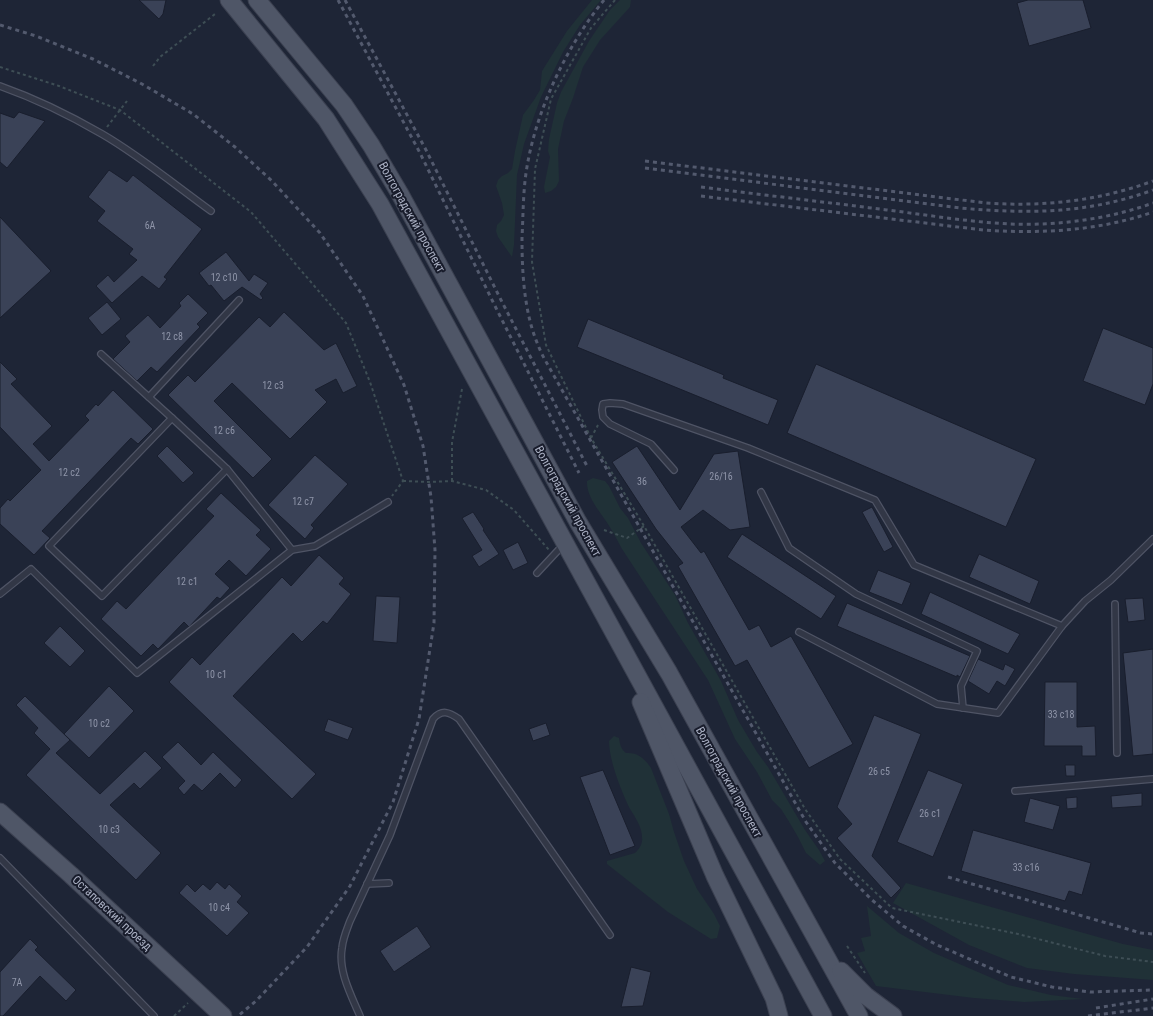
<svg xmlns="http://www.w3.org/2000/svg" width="1153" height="1016" viewBox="0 0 1153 1016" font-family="'Roboto Condensed',sans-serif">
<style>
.green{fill:#203137}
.building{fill:#3a4257;stroke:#191e2d}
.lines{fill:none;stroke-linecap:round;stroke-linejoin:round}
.service-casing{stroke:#4f5465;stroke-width:8}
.primary-casing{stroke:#3b4050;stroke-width:19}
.path{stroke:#3e4e55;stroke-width:2;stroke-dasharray:3 3;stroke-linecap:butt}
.service{stroke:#323746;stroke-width:5.5}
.primary{stroke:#4f5667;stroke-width:17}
.rail{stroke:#535a6e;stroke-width:3;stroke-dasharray:4 4;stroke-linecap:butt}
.labels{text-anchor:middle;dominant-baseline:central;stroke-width:4;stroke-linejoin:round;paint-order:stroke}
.number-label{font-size:10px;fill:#8f95a9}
.street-label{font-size:12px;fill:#abb1c4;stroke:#181c2b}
</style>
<rect width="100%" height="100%" fill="#1e2536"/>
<!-- green -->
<g class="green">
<polygon points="592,0 601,0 580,25 563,52 541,97 524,144 517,175 514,245 512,257 498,237 496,231 497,225 501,221 504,215 502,203 496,186 498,180 502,176 508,173 512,169 515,151 523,115 534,100 540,90 542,71 567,31"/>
<polygon points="620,0 631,0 630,7 600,40 583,67 573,98 564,121 558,149 559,181 556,187 551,191 545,193 544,187 550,157 548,151 549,139 557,103 561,92 589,41 610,10"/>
<path d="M593,478L605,481L609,486L620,508L628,518L641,543L675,595L688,623L721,681L738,720L757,752L768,767L805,830L819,850L825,861L820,865L806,853L798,837L788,820L781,809L772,800L757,772L735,739L708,680L622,549C618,542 615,535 611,529C603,515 586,498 587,481Z"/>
<path d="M614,736L619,738C620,745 621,749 626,753C638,752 645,759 651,768L669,814L674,832L684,861L697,889L714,914L720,926L717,938L711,939L668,912L607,864V861L635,853C639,849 643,844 642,837C642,827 635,817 630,809C621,791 609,760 609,741Z"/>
<polygon points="906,883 1123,944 1153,950 1153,980 1074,974 1027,968 969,945 893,903"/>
<polygon points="867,906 899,933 934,953 1008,985 1051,995 1083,999 1024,1002 974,998 876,986 857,953 865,951 861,938 871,936"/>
</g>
<!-- building -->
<g class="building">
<polygon points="139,0 166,0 163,14 159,19"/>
<polygon points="1028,0 1083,0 1091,28 1029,46 1017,3"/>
<polygon points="19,112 45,121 7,168 0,162 0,113 14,118"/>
<polygon points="109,170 127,182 133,175 202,229 164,277 167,279 159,289 142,276 112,303 96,286 108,275 114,282 137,260 129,254 133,249 97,221 105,211 88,197"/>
<polygon points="0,217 51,271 0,318"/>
<polygon points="226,252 249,281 254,274 268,283 260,294 263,298 261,300 242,287 224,301 211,285 209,286 199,273"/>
<polygon points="188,294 208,313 197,324 200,327 157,372 151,367 137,381 113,359 130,342 125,336 148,315 160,328 181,306 179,303"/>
<polygon points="107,302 121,319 102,335 88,318"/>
<polygon points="284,312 324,350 336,343 357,386 343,393 336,379 315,390 327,402 290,439 232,383 214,401 272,459 253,478 168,395 188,375 195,382 259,317 270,327"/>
<polygon points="588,319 724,375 723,378 778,400 768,425 577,347"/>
<polygon points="1103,328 1153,348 1153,384 1145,405 1083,381"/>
<polygon points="0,362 17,379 11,384 52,426 33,444 49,461 89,420 85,416 96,404 98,406 113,390 153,429 138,444 131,438 42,531 50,538 34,555 0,524 0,508 8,499 10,501 41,470 0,427"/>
<polygon points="816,364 1036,459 1006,527 787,433"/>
<polygon points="167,446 194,473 183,483 157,456"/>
<polygon points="637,446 680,510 714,454 738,451 750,527 730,530 703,510 681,527 701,553 704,551 749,630 759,625 771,647 791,636 853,744 809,768 747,660 735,666 678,566 683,563 656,529 612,462"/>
<polygon points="315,455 348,484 311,525 314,528 305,539 268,505"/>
<polygon points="221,493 261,530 256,535 271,549 246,576 229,560 215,574 230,588 220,599 217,597 189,627 184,622 158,649 153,644 141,656 101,619 117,601 126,609 214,516 206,509"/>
<polygon points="872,507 893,547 884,552 862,512"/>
<polygon points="473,512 484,529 483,530 499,554 479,567 472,556 482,550 462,518"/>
<polygon points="742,534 836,596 821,619 727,557"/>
<polygon points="518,542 528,563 513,570 503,550"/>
<polygon points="979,554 1039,581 1030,604 969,577"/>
<polygon points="319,555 344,578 339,584 351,594 327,624 323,621 302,642 293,633 233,696 316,774 292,799 169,682 192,657 200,665 282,577 291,586"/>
<polygon points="878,570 911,583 902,605 869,592"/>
<polygon points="930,592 1020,634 1008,654 921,614"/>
<polygon points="376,596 400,597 397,643 373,641"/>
<polygon points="1143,598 1145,620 1128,622 1125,599"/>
<polygon points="847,603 970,656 960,677 957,675 957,677 837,626"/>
<polygon points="60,626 85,651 70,667 44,643"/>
<polygon points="1153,649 1153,754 1133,756 1123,653"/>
<polygon points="978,659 1003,670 1005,664 1015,669 1005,686 997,681 989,694 968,681"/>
<polygon points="1045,682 1077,682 1077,727 1095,726 1096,756 1082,756 1082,746 1044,746"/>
<polygon points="109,686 134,711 89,758 64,734"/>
<polygon points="25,696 70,740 56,753 100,794 145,751 162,768 140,789 134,783 110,805 161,853 136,880 26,775 50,749 34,733 38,728 16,705"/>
<polygon points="874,715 921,734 872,856 901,888 891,898 837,838 852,824 837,807"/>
<polygon points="328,719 353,728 348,740 324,731"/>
<polygon points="546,723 550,735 533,741 529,729"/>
<polygon points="178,742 201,765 213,752 242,780 235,788 220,773 202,791 194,784 184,795 178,788 185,781 162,757"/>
<polygon points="1065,765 1075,765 1075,776 1066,776"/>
<polygon points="603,770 635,846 610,855 580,777"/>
<polygon points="928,770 963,784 933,857 897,842"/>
<polygon points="1142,793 1142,806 1112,808 1111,796"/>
<polygon points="1077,797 1077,808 1067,809 1066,798"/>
<polygon points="1030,798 1060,806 1053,830 1024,822"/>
<polygon points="973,830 1091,863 1082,895 1069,891 1065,901 961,871"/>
<polygon points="217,882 225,889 229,884 242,896 237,902 249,913 227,936 179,893 187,884 195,892 203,884 210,890"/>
<polygon points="417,926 431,947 394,972 380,951"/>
<polygon points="30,939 38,947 35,950 76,990 66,1001 40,976 3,1016 0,1016 0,972"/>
<polygon points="631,967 651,972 643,1006 621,1007"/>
</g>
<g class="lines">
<!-- service casing -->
<g class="service-casing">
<g id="service">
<path d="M0,86C34,98 71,116 102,134C140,156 175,185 211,211"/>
<polyline points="101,354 172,418"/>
<polyline points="149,397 239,300"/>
<polygon points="172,418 227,469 102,596 49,546"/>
<polyline points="227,469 292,550"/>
<polyline points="674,470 651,444 610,424 603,417 602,410 603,404 610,403 623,404 748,448 875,500 914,565 1062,626"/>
<polyline points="761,492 789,548 856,594 977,651 961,686 963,708"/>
<polyline points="537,573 564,544"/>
<polyline points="0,594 31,569 137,673 292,550 315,546 388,502"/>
<polyline points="1115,604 1117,753"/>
<polyline points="799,632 937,704 998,713 1062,626 1085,601 1111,580 1153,539"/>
<polyline points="1015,791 1153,779"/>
<polyline points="0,858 154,1016"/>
<polyline points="367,884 389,883"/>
<path d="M360,1016C351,995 338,971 342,948C343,938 347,929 350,921L390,835L433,719C442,709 449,712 459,719L610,935"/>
</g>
</g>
<!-- primary casing -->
<g class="primary-casing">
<g id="primary">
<polyline points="229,0 326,119 380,204 823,1016"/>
<polyline points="257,0 344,105 371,145 400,194 578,522 669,673 859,1016"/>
<polyline points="641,702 715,876 774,998 779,1016"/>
<polyline points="0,812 71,875 223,1016"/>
<polyline points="841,971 866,996 893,1016"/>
</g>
</g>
<!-- path -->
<g class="path">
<polyline points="615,0 591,28 551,99 535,169 532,262 546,345 591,438 644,526 805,809 840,859 892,908 1018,934 1105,956 1153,962"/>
<polyline points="153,66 160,57 215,14"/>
<polyline points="0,67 59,86 120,110 251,212 346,323 370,382 403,481 392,496"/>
<polyline points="107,127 127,101"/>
<polyline points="591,438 598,425"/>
<polyline points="403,481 429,482 452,481 486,490 514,510 549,550"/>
<polyline points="452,481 452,442 462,389"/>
<polyline points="604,530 627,538 644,526"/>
<polyline points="847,946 865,973"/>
<polyline points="174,1016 188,1003"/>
</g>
<!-- service -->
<use href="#service" class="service"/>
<!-- primary -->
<use href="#primary" class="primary"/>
<!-- rail -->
<g class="rail">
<polyline points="338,0 420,153 494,304 579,473"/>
<polyline points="345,0 426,150 501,300 588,468"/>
<path d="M604,0C565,48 532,118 525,181C523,200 523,219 522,238C522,273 524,312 538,345C541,353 545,360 549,367L806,822L835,863L872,900L903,926L937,945L1011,977L1052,987L1090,992L1153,990"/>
<polyline points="0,25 36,36 93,59 142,84 193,114 235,147 272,181 320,233 363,296 404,385 423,446 431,497 435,550 434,623 419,719 393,802 350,886 307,947 256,1001 238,1016"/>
<path d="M645,161L986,203C1044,207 1098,201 1153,181"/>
<path d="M645,168L960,208C1029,214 1087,214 1153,190"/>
<path d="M701,187C763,195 825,202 887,210C928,215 969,222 1010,224C1057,226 1109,219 1153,203"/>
<path d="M701,196L983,230C1040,234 1099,231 1153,212"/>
<polyline points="948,877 1141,933 1153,934"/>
<polyline points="1096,1008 1153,999"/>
<polyline points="1088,1016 1153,1008"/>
</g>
</g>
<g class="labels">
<!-- number labels -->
<g class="number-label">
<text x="150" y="225">6А</text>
<text x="224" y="277">12 с10</text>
<text x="172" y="336">12 с8</text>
<text x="273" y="385">12 с3</text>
<text x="224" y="430">12 с6</text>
<text x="69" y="472">12 с2</text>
<text x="721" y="476">26/16</text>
<text x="642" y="481">36</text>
<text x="303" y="501">12 с7</text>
<text x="187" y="581">12 с1</text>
<text x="216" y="674">10 с1</text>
<text x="1061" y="714">33 с18</text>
<text x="99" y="723">10 с2</text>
<text x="879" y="771">26 с5</text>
<text x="930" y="813">26 с1</text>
<text x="109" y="829">10 с3</text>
<text x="1026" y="867">33 с16</text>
<text x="219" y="907">10 с4</text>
<text x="17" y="982">7А</text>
</g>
<!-- street labels -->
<g class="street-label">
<text transform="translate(412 217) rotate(61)">Волгоградский проспект</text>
<text transform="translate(568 501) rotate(61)">Волгоградский проспект</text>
<text transform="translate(729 782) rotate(61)">Волгоградский проспект</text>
<text transform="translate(112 913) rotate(43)">Остаповский проезд</text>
</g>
</g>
</svg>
